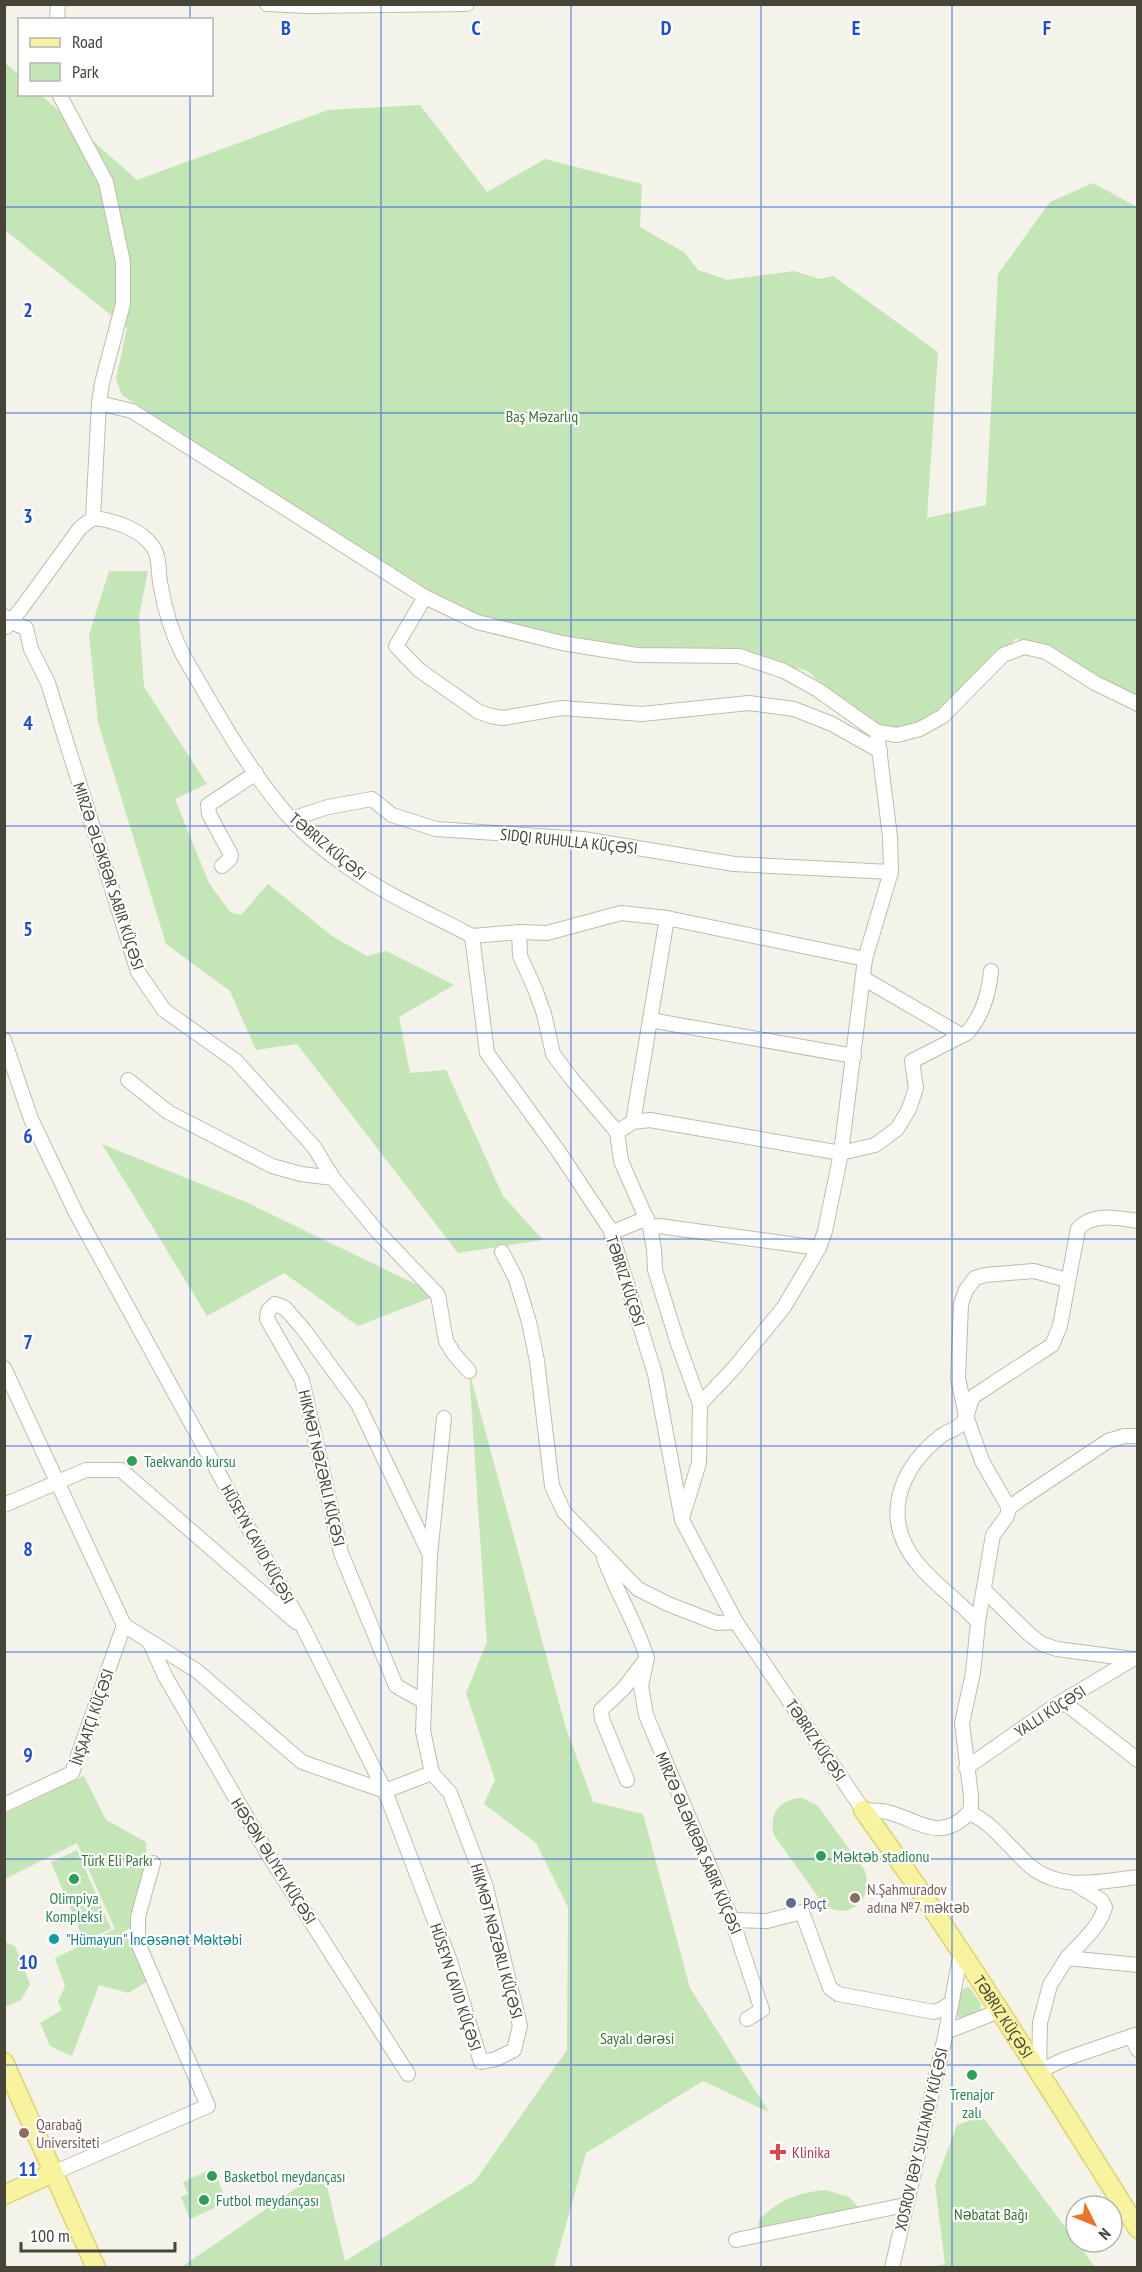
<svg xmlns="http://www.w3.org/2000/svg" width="1142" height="2272" viewBox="0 0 1142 2272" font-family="'PT Sans Narrow',sans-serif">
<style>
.green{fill:#c4e5b5}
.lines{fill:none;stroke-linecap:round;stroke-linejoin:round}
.minor-casing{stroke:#bebdac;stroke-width:16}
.major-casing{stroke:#dcd56f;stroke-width:21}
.minor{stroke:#fff;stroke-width:14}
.major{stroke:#f7f39f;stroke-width:18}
.grid{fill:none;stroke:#1d4ed8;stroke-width:1.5;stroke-opacity:0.55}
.leisure-dot{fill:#2e9e5b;stroke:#fff;stroke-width:2}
.education-dot{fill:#8d6e63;stroke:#fff;stroke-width:2}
.service-dot{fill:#5c6f8a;stroke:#fff;stroke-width:2}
.culture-dot{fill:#0f9aa8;stroke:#fff;stroke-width:2}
.health-dot{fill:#e0444e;stroke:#fff;stroke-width:2}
.labels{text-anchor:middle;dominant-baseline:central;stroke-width:4.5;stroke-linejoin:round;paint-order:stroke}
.park-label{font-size:16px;fill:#39752f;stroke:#fff}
.street-label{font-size:16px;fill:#474538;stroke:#fff}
.leisure-label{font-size:16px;fill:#27864d;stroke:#fff;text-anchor:start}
.education-label{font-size:16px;fill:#785e54;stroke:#fff;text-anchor:start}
.service-label{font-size:16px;fill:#4e5e75;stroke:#fff;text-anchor:start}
.culture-label{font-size:16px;fill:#0d838f;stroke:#fff;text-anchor:start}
.health-label{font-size:16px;fill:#be3a42;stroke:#fff;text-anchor:start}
.grid-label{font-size:20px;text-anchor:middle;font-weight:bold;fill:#1d4ed8;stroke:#fff;stroke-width:4.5;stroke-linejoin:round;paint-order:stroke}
</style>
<rect width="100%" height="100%" fill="#f3f3e9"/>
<!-- green -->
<g class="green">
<polygon points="4,62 19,75 20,94 41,95 137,180 328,110 420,105 487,192 545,159 642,184 640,227 685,253 698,270 727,280 794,271 819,279 833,276 938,352 927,518 986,505 998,274 1050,202 1093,183 1137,207 1137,705 1016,638 971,689 934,723 885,731 837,699 808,671 746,655 636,651 487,624 433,599 122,395 116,379 127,328 5,230"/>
<polygon points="109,571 148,571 139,616 144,687 207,784 175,799 209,883 230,912 241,915 268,884 332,936 367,956 386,951 454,985 399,1017 410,1073 446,1070 503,1196 543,1240 458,1253 297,1044 256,1050 230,991 166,944 98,722 89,635"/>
<polygon points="102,1144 248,1203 438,1295 358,1326 284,1273 207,1316"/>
<polygon points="469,1371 565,1725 593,1802 643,1814 690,1988 769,2112 703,2081 586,2153 554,2267 180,2268 323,2170 345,2261 475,2181 567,2050 568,1907 536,1843 484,1804 495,1780 466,1693 487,1642"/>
<polygon points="84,1776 106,1820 146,1842 147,1877 134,1926 125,1931 129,1941 141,1956 148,1981 128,1993 99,1985 72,2056 50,2046 40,2023 62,2010 58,2002 65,1986 55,1958 115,1929 77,1843 5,1879 5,1814"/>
<path d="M802,1798L818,1806L865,1871C874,1899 850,1922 824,1905L774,1835C768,1815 780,1798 802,1798Z"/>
<polygon points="77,1850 111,1929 84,1941 51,1862"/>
<polygon points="5,1942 15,1946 30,1984 21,2000 5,2007"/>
<polygon points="967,1987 970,1988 981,2004 980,2011 969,2019 962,2021 955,2014 958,1992"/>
<polygon points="982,2116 1095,2267 928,2267 945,2264 935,2184 957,2125"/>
<polygon points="213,2168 227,2202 190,2219 181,2197 188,2194 183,2182"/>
<path d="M826,2190L849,2197L860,2209L758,2230L759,2220C778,2200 799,2192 826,2190Z"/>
</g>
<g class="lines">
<!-- minor casing -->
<g class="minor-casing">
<g id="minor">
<polyline points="267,4 308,6 467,4"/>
<polyline points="57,20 58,4"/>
<polyline points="99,403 132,411 425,597 477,622 562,643 637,655 739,656 784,671 818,690 877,732 897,735 920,729 943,716 1003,655 1024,647 1046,652 1095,683 1138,704"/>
<path d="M93,518C113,520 141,529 153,547C160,557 158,570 160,582C164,607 171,632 183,655C216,711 247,769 290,818C304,834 332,856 349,868C386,895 431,914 472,936L487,1053L559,1152L610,1229L655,1374L682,1520L736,1622L863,1810C871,1811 879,1810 887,1812C918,1819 938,1844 969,1813C987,1820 998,1834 1011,1847C1018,1854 1024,1861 1031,1867C1063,1892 1102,1881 1138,1877"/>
<polyline points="425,597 396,646 419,670 479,712 491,716 503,718 562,708 642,714 749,703 794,709 832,724 880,751"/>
<polyline points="4,616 10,622 26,628 31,649 48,683 138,972 164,1010 236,1061 314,1147 333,1178 377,1231 438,1295 446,1341 454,1354 469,1371"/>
<polyline points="6,627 21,609 80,528 93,518 99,403 102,383 123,304 123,262 106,182 59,94"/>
<polyline points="291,819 328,807 372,799 392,815 436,829 583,839 734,864 891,872"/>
<polyline points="222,866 230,859 231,855 209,814 208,805 256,773"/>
<polyline points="519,932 520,956 535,989 544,1014 553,1054 571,1078 617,1132 621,1161 650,1227 654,1249 655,1270 677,1341 700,1404"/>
<polyline points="472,936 519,932 547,933 621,913 667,918 865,959"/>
<polyline points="863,978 961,1035"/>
<polyline points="650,1020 854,1056"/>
<polyline points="4,1040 31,1119 76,1213 304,1629 385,1791 450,1961 481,2062 496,2059 514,2050 520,2026 485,1884 450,1793 432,1773 423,1731 430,1555 444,1418"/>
<polyline points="128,1080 168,1112 272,1166 301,1174 333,1178"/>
<polyline points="633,1122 667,918"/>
<path d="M617,1132L633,1122L650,1120L841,1153L875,1145L897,1129L909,1109L916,1088L912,1061L967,1033C982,1016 989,994 991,971"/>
<polyline points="650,1227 659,1226 819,1248"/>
<polyline points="611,1233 647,1218"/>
<polyline points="502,1252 516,1279 529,1322 537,1361 552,1486 564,1512 638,1589 668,1604 717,1623 736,1622"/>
<polyline points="4,1368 124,1625 197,1671 302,1762 385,1791 432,1773"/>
<polyline points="4,1505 86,1470 121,1470 296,1622"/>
<polyline points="1009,1508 982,1461 966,1416 958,1378 961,1304 966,1290 975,1278 985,1275 1034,1271 1067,1280"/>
<polyline points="682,1518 699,1463 700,1404 734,1368 784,1307 819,1248 825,1231 841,1153 865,959 891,872 890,837 877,732"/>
<path d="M604,1558C617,1593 636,1623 647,1658"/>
<polyline points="984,1590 1029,1634 1042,1644 1057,1649 1133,1659"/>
<path d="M978,1622C959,1601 935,1585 918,1564C880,1519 899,1469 941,1436C947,1431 956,1430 961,1424C969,1417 968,1404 974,1396L1052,1345L1060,1326L1078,1229C1092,1212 1117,1218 1138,1221"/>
<polyline points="150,1643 165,1676 268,1854 408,2074"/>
<polyline points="647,1658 641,1686 646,1715 732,1920 762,2010 747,2019"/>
<polyline points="423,1701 396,1686 341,1553 302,1380 267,1319 268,1311 275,1304 285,1308 304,1330 358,1404 430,1555"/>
<polyline points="1056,1705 1064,1704 1070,1707 1138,1760"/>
<polyline points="966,1768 1056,1705 1133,1659 1138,1659"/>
<polyline points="627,1780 602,1719 601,1710 624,1688 644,1662"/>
<polyline points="4,1805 72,1773 124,1625"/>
<polyline points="969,1813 971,1807 971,1796 962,1723 973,1673 978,1622 993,1535 1007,1516 1009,1508 1021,1499 1108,1441 1124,1436 1138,1436"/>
<polyline points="732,1920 767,1921 802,1912 830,1988 838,1994 934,2012 942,2009 951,2003"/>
<path d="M1067,1958C1080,1943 1100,1927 1105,1907L1101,1900L1074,1883"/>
<polyline points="1138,1965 1067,1958 1050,1985 1040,2023 1039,2071 1065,2059 1138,2034"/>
<polyline points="946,2032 961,1952"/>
<polyline points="1131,2036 1138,2050"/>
<polyline points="53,2173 208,2106 138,1943 138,1917 153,1863"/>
<polyline points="736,2240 905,2205"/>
<polyline points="892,2268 946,2032 999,2011"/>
</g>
</g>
<!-- major casing -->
<g class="major-casing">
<g id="major">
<path id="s1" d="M863,1810C961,1945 1049,2088 1138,2229"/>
<polyline points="4,2062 96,2268"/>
<polyline points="4,2195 53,2173"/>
</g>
</g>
<!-- minor -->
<use href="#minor" class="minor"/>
<!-- major -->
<use href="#major" class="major"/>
</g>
<!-- grid -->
<path class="grid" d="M190,4V20M381,4V2268M571,4V2268M761,4V2268M952,4V2268M190,94V2268M4,207H1138M4,413H1138M4,620H1138M4,826H1138M4,1033H1138M4,1239H1138M4,1446H1138M4,1652H1138M4,1859H1138M4,2065H1138"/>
<!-- markers -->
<g class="leisure-dot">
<circle cx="132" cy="1461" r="6"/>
<circle cx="821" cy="1856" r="6"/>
<circle cx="74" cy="1879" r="6"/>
<circle cx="972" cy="2075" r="6"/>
<circle cx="212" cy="2176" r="6"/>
<circle cx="204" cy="2200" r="6"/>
</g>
<g class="education-dot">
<circle cx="855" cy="1898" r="6"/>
<circle cx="24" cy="2133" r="6"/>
</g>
<circle class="service-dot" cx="791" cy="1903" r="6"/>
<circle class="culture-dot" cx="54" cy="1939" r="6"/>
<path class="health-dot" d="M775 2143h6v6h6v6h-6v6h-6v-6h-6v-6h6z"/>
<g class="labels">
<!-- park labels -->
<g class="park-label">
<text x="542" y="416">Baş Məzarlıq</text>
<text x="117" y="1860">Türk Eli Parkı</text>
<text x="637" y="2038">Sayalı dərəsi</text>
<text x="991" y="2214">Nəbatat Bağı</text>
</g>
<!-- street labels -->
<g class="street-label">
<text transform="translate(569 841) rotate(6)">SIDQI RUHULLA KÜÇƏSI</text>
<text transform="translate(328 846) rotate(40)">TƏBRIZ KÜÇƏSI</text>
<text transform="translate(109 876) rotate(72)">MIRZƏ ƏLƏKBƏR SABIR KÜÇƏSI</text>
<text transform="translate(626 1281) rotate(72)">TƏBRIZ KÜÇƏSI</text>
<text transform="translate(322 1468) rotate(77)">HIKMƏT NƏZƏRLI KÜÇƏSI</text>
<text transform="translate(258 1544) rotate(61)">HÜSEYN CAVID KÜÇƏSI</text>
<text transform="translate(1050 1711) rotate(-33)">YALLI KÜÇƏSI</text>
<text transform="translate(92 1717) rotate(-71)">İNŞAATÇI KÜÇƏSI</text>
<text transform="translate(816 1740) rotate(56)">TƏBRIZ KÜÇƏSI</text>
<text transform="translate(699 1843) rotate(67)">MIRZƏ ƏLƏKBƏR SABIR KÜÇƏSI</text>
<text transform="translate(274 1861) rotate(58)">HƏSƏN ƏLIYEV KÜÇƏSI</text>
<text transform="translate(497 1941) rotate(75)">HIKMƏT NƏZƏRLI KÜÇƏSI</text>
<text transform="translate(456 1987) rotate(72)">HÜSEYN CAVID KÜÇƏSI</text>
<text stroke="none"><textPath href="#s1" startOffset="250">TƏBRIZ KÜÇƏSI</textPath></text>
<text transform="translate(921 2139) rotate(-77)">XOSROV BƏY SULTANOV KÜÇƏSI</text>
</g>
<!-- leisure labels -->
<g class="leisure-label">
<text x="144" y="1461">Taekvando kursu</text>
<text x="833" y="1856">Məktəb stadionu</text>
<text x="74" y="1898" text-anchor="middle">Olimpiya<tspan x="74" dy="18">Kompleksi</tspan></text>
<text x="972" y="2094" text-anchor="middle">Trenajor<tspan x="972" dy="18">zalı</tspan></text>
<text x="224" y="2176">Basketbol meydançası</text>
<text x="216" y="2200">Futbol meydançası</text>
</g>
<!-- education labels -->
<g class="education-label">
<text x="867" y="1889">N.Şahmuradov<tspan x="867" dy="18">adına №7 məktəb</tspan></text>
<text x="36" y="2124">Qarabağ<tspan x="36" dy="18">Universiteti</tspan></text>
</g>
<!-- service labels -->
<g class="service-label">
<text x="803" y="1903">Poçt</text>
</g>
<!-- culture labels -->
<g class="culture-label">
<text x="66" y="1939">"Hümayun" İncəsənət Məktəbi</text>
</g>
<!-- health labels -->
<g class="health-label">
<text x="792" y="2152">Klinika</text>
</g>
</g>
<g class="grid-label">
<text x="286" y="35">B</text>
<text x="476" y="35">C</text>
<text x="666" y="35">D</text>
<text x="856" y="35">E</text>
<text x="1047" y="35">F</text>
<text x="28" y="317">2</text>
<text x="28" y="523">3</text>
<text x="28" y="730">4</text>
<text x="28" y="936">5</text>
<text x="28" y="1143">6</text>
<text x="28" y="1349">7</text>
<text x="28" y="1556">8</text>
<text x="28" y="1762">9</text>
<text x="28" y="1969">10</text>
<text x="28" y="2176">11</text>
</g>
<!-- border -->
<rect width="1142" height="2272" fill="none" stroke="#474538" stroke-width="12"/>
<!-- legend -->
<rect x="18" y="18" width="195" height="78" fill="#ffffff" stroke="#b5b5af" stroke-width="1.5"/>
<rect x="30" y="38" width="30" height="9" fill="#f7f39f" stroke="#b5b5af" stroke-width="1.5"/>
<text x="72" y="48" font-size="18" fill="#474538">Road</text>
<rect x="30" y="63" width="30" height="18" fill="#c4e5b5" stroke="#b5b5af" stroke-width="1.5"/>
<text x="72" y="78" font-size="18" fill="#474538">Park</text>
<!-- north arrow -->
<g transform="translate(1094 2224) rotate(133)"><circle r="28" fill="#ffffff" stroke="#b5b5af" stroke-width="1.5"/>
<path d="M0-4.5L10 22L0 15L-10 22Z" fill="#eb7429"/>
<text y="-9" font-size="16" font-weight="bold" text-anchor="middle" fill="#474538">N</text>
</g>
<!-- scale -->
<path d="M21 2242v9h154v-9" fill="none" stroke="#474538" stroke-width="3"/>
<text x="30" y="2242" font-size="18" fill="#474538" stroke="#ffffff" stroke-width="4.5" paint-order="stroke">100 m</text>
</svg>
